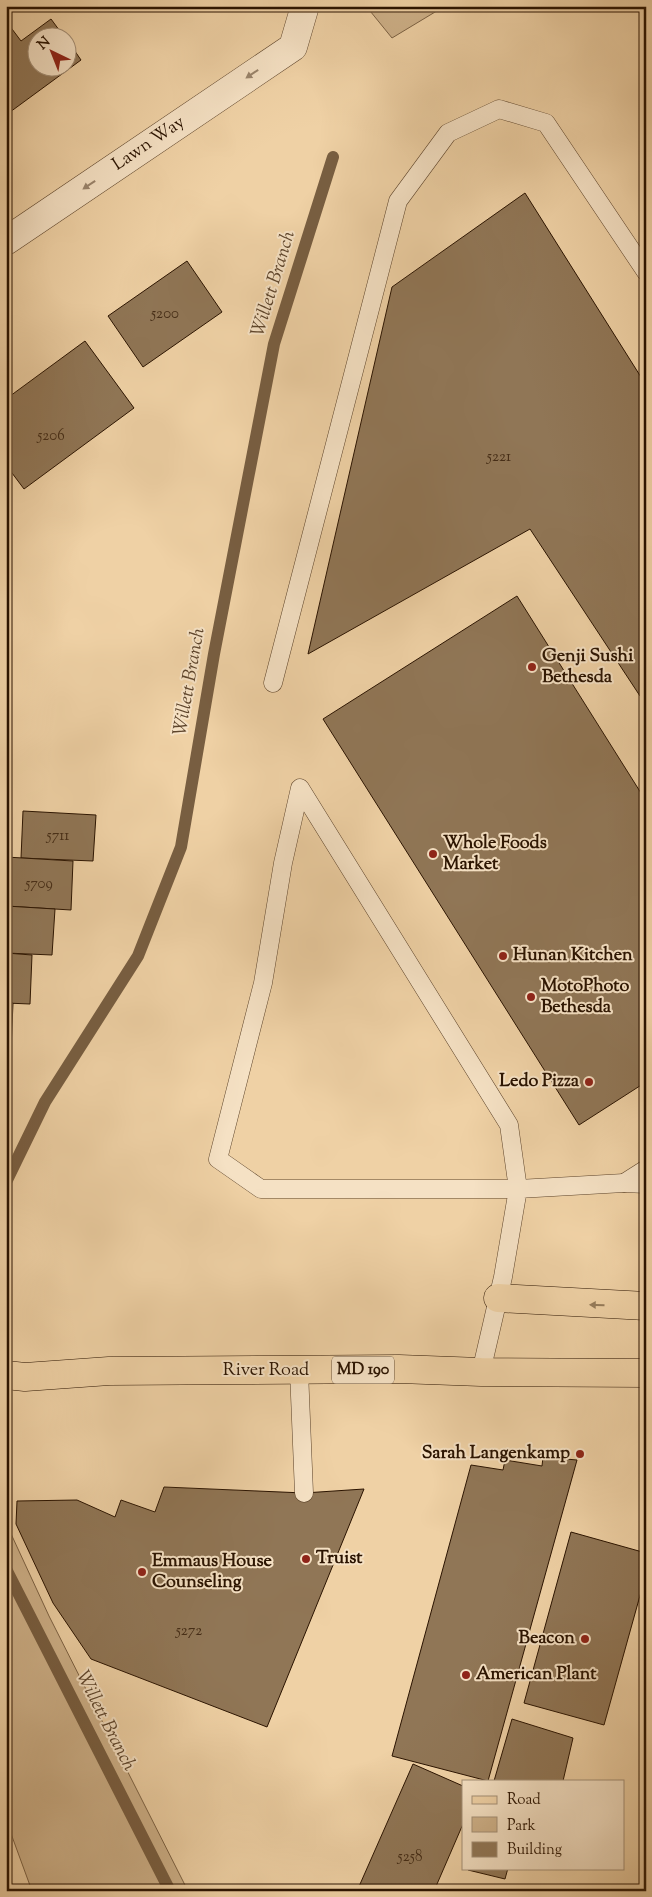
<svg xmlns="http://www.w3.org/2000/svg" width="652" height="1897" viewBox="0 0 652 1897" font-family="'Sorts Mill Goudy',serif">
<style>
.green{fill:#ceb189;stroke:#7c6244}
.lines{fill:none;stroke-linecap:round;stroke-linejoin:round}
.stream{stroke:#785e41;stroke-width:12}
.building{fill:#907656;stroke:#2a1300}
.service-casing{stroke:#5b4229;stroke-width:19}
.minor-casing{stroke:#5b4229;stroke-width:29}
.primary-casing{stroke:#2a1300;stroke-width:29}
.service{stroke:#f5e1c4;stroke-width:18}
.minor{stroke:#f5e1c4;stroke-width:28}
.primary{stroke:#efd1a5;stroke-width:28}
.oneway{fill:#9a846c}
.oneway2{fill:#967c5b}
.poi-dot{fill:#8f2418;stroke:#f5e1c4;stroke-width:2}
.labels{text-anchor:middle;dominant-baseline:central;stroke-width:4;stroke-linejoin:round;paint-order:stroke}
.number-label{font-size:15px;fill:#442c16}
.shield{fill:#f5e1c4;stroke:#67513b;stroke-width:1}
.shield-label{font-size:16px;font-weight:bold;fill:#2a1300}
.street-label{font-size:18px;fill:#2a1300;stroke:#f5e1c4}
.poi-label{font-size:18px;font-weight:bold;fill:#2a1300;stroke:#f5e1c4;text-anchor:start}
.water-label{font-size:19px;font-style:italic;fill:#5e452c;stroke:#f5e1c4}
</style>
<rect width="100%" height="100%" fill="#efd1a5"/>
<filter id="stains"><feTurbulence type="fractalNoise" baseFrequency=".004" numOctaves="4"/><feColorMatrix values="0 0 0 0 .2 0 0 0 0 .09 0 0 0 0 .02 0 0 0 .5 -.17"/></filter>
<radialGradient id="worn" r=".72"><stop offset=".6" stop-color="#630" stop-opacity="0"/><stop offset="1" stop-color="#630" stop-opacity=".3"/></radialGradient>
<!-- green -->
<g class="green">
<polygon points="366,6 445,6 392,38"/>
<polygon points="6,1523 49,1616 188,1891 32,1891 6,1820"/>
</g>
<g class="lines">
<!-- stream -->
<g class="stream">
<polyline points="6,1182 45,1102 138,956 181,847 214,654 274,344 333,157"/>
<polyline points="6,1569 170,1891"/>
</g>
</g>
<!-- building -->
<g class="building">
<polygon points="51,19 65,38 38,38 38,68 68,68 68,41 81,60 6,115 6,21 21,41"/>
<polygon points="525,193 646,385 646,697 640,696 530,529 308,654 392,287"/>
<polygon points="187,261 222,312 143,367 108,316"/>
<polygon points="85,341 134,408 24,489 6,465 6,399"/>
<polygon points="517,596 646,801 646,1082 579,1125 323,719"/>
<polygon points="23,811 96,815 93,861 21,858"/>
<polygon points="6,857 73,861 71,910 6,906"/>
<polygon points="6,906 55,909 52,955 6,953"/>
<polygon points="6,953 32,955 30,1004 6,1003"/>
<polygon points="6,1003 13,1003 11,1049 6,1049"/>
<polygon points="543,1457 577,1460 488,1781 392,1756 471,1465 503,1470 505,1460 542,1466"/>
<polygon points="164,1487 304,1493 364,1489 267,1727 91,1659 53,1603 16,1524 17,1501 77,1500 115,1517 121,1500 155,1512"/>
<polygon points="571,1532 646,1553 646,1574 604,1725 524,1703"/>
<polygon points="512,1719 573,1738 563,1781 494,1781"/>
<polygon points="413,1764 463,1786 463,1824 434,1891 357,1891"/>
<polygon points="468,1868 508,1868 505,1879 468,1870"/>
</g>
<g class="lines">
<!-- service casing -->
<g class="service-casing">
<g id="service">
<polyline points="273,683 398,201 448,133 499,109 546,123 646,272"/>
<polygon points="300,788 509,1125 518,1189 261,1189 218,1159 263,983 283,863"/>
<polyline points="646,1169 624,1183 646,1184"/>
<polyline points="299,1371 304,1493"/>
<polyline points="481,1372 503,1277 518,1189 624,1183"/>
</g>
</g>
<!-- minor casing -->
<g class="minor-casing">
<polyline id="minor" points="6,241 293,47 305,6"/>
</g>
<!-- primary casing -->
<g class="primary-casing">
<g id="primary">
<polyline points="498,1298 646,1306"/>
<polyline points="6,1375 25,1377 109,1371 399,1369 481,1372 646,1373"/>
</g>
</g>
<!-- service -->
<use href="#service" class="service"/>
<!-- minor -->
<use href="#minor" class="minor"/>
<!-- primary -->
<use href="#primary" class="primary"/>
</g>
<!-- one-way arrows -->
<defs><path id="oneway-solid" d="M-6-.8H1V-3.2L6.5 0L1 3.2V.8H-6Z" transform="scale(1.25)"/></defs>
<g class="oneway">
<use href="#oneway-solid" transform="translate(252 74) rotate(146)"/>
<use href="#oneway-solid" transform="translate(89 185) rotate(146)"/>
</g>
<use class="oneway2" href="#oneway-solid" transform="translate(597 1305) rotate(-179)"/>
<!-- markers -->
<g class="poi-dot">
<circle cx="532" cy="667" r="5"/>
<circle cx="433" cy="854" r="5"/>
<circle cx="503" cy="956" r="5"/>
<circle cx="531" cy="997" r="5"/>
<circle cx="589" cy="1082" r="5"/>
<circle cx="580" cy="1454" r="5"/>
<circle cx="306" cy="1559" r="5"/>
<circle cx="142" cy="1572" r="5"/>
<circle cx="585" cy="1639" r="5"/>
<circle cx="466" cy="1675" r="5"/>
</g>
<g class="labels">
<!-- number labels -->
<g class="number-label">
<text x="165" y="314">5200</text>
<text x="51" y="436">5206</text>
<text x="499" y="457">5221</text>
<text x="58" y="836">5711</text>
<text x="39" y="884">5709</text>
<text x="189" y="1631">5272</text>
<text x="410" y="1857">5258</text>
</g>
<!-- shield labels -->
<rect class="shield" x="332" y="1356.5" width="62" height="27" rx="4"/>
<g class="shield-label">
<text x="363" y="1370">MD 190</text>
</g>
<!-- street labels -->
<g class="street-label">
<text transform="translate(149 144) rotate(-34)">Lawn Way</text>
<text x="266" y="1371">River Road</text>
</g>
<!-- poi labels -->
<g class="poi-label">
<text x="542" y="657">Genji Sushi<tspan x="542" dy="21">Bethesda</tspan></text>
<text x="443" y="844">Whole Foods<tspan x="443" dy="21">Market</tspan></text>
<text x="513" y="956">Hunan Kitchen</text>
<text x="541" y="987">MotoPhoto<tspan x="541" dy="21">Bethesda</tspan></text>
<text x="579" y="1082" text-anchor="end">Ledo Pizza</text>
<text x="570" y="1454" text-anchor="end">Sarah Langenkamp</text>
<text x="316" y="1559">Truist</text>
<text x="152" y="1562">Emmaus House<tspan x="152" dy="21">Counseling</tspan></text>
<text x="575" y="1639" text-anchor="end">Beacon</text>
<text x="476" y="1675">American Plant</text>
</g>
<!-- water labels -->
<g class="water-label">
<text transform="translate(274 284) rotate(-73)">Willett Branch</text>
<text transform="translate(190 682) rotate(-80)">Willett Branch</text>
<text transform="translate(105 1721) rotate(63)">Willett Branch</text>
</g>
</g>
<!-- margin -->
<rect width="652" height="1897" fill="none" stroke="#efd1a5" stroke-width="25"/>
<rect x="8" y="8" width="637" height="1882" fill="none" stroke="#2a1300" stroke-width="2.5"/>
<rect x="12" y="12" width="627" height="1872" fill="none" stroke="#2a1300"/>
<!-- legend -->
<rect x="462" y="1780" width="162" height="90" fill="#f5e1c4" stroke="#a48f76"/>
<rect x="472" y="1796" width="25" height="8" fill="#efd1a5" stroke="#a48f76"/>
<text x="507" y="1804" font-size="15" fill="#2a1300">Road</text>
<rect x="472" y="1817" width="25" height="15" fill="#ceb189" stroke="#a48f76"/>
<text x="507" y="1830" font-size="15" fill="#2a1300">Park</text>
<rect x="472" y="1842" width="25" height="15" fill="#907656" stroke="#a48f76"/>
<text x="507" y="1854" font-size="15" fill="#2a1300">Building</text>
<!-- north arrow -->
<g transform="translate(52 52) rotate(317)"><circle r="24" fill="#f5e1c4" stroke="#a48f76"/>
<path d="M0-4L9 19L0 12L-9 19Z" fill="#8f2418"/>
<text y="-8" font-size="14" font-weight="bold" text-anchor="middle" fill="#2a1300">N</text>
</g>
<rect width="100%" height="100%" filter="url(#stains)"/>
<rect width="100%" height="100%" fill="url(#worn)"/>
</svg>
